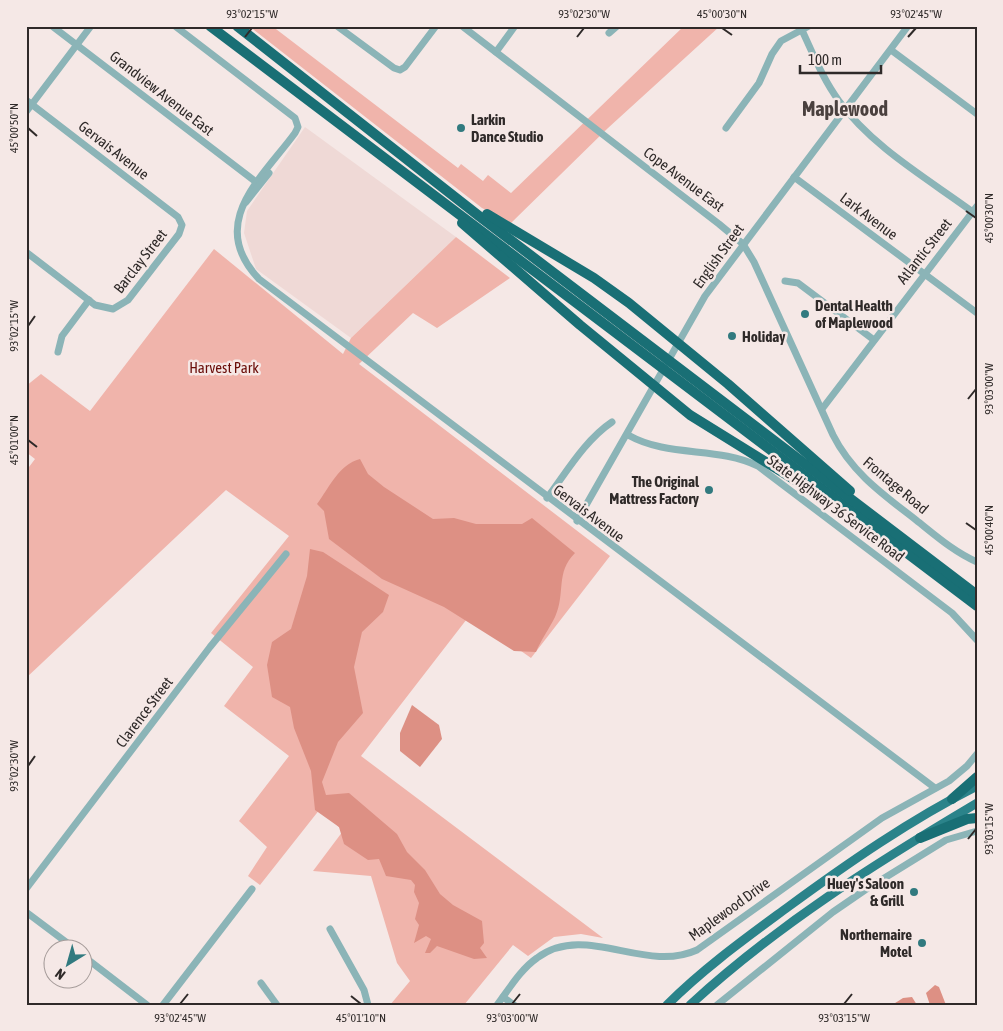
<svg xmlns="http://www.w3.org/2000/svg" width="1003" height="1031" viewBox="0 0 1003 1031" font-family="'Asap Condensed',sans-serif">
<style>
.built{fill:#efd9d6}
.green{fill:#f0b4ab}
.water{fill:#dd9084}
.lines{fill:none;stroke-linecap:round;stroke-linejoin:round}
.minor{stroke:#8bb4b7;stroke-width:7}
.major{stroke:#2b838a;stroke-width:9}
.highway{stroke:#196f75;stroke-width:10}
.ticks{fill:none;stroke:#2f2a29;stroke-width:2}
.poi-dot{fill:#317a7f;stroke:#f5e8e6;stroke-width:2}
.labels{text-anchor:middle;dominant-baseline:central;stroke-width:5;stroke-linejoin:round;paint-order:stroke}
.street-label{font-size:15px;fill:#2f2a29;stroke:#f5e8e6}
.poi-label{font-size:15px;font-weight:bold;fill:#2f2a29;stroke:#f5e8e6;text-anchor:start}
.park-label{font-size:15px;fill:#6a0d09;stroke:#f5e8e6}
.district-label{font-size:20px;font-weight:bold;fill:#4a403e;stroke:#f5e8e6}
.neatline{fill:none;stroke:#2f2a29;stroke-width:2}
.ticks-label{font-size:12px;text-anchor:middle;fill:#2f2a29}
</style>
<rect width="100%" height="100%" fill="#f5e8e6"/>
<!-- built -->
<polygon class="built" points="305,127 456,237 351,338 256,269 244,233 247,211"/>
<!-- green -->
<g class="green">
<polygon points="249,26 272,26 458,168 461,164 483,181 488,175 511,193 684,26 720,26 608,128 511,223 482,208"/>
<polygon points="456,237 510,278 437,328 413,313 359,364 610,556 531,658 470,615 361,756 603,938 581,934 554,937 528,956 513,945 464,1005 390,1005 410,981 397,963 371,876 313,871 343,831 320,809 260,885 248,876 267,847 239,821 289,756 224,706 253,667 211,633 289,536 226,490 26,678 26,471 35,459 26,452 26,386 41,374 90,411 214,249 343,354 351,338"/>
</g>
<!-- water -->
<g class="water">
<path d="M360,459L368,474L384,487L433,519L454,518L476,524H522L532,518L575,553C555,573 566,593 555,617C549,629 541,640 536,652L514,651L444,607L382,579L329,539L324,511L317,504C329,488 339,464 360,459Z"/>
<polygon points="310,549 323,552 389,595 383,612 362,632 354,667 363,713 338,742 322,782 326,795 349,793 397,834 407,852 425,870 440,894 453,905 482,921 484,943 480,948 487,958 474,959 437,946 430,953 425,953 431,939 426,936 414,943 419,925 415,919 419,903 414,892 415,885 411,880 386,876 379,859 368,860 344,844 339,827 315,810 311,771 294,728 290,707 272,697 267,665 272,642 291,629 307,576"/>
<polygon points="412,705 439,725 442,739 420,767 400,751 400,733"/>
<polygon points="935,985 939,987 946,1005 930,1005 926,993"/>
<polygon points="912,997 917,1005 892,1005 903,998"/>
</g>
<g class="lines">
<!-- minor -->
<g class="minor">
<polyline points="52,26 256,182"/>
<path d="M175,26L295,118L298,127L295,133C262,178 206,223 259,279L935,788"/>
<polyline points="337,26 394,68 400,70 405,67 436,26"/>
<path d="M462,26L719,224L743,244L754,262L833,435C852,473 884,495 916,520C935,535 954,552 977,562"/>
<path d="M800,26C812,51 822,78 839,101C873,148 930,180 977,215"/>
<polyline points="609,33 617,26"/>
<polyline points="891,50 977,114"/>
<polyline points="496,52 515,26"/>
<polyline points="26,100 178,217 182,225 179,234 128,300 113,309 95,305 26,252"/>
<polyline points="26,112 91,26"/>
<polyline points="726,128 759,83 772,54 781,41 809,26"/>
<polyline points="794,177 977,313"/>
<polyline points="246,202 269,173"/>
<polyline points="785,281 798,283 874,340"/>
<polyline points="58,352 62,336 89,300"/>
<polyline points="822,409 977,206"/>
<path d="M628,435C669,458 717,446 758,466L952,613L977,640"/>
<path d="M547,498C566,473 585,440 612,422"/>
<polyline points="577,521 705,296 908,26"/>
<polyline points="26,889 210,647 286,554"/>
<polyline points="26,912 74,948"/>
<polyline points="330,929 364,990 368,1005"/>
<polyline points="82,955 147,1005"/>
<polyline points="261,983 277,1005"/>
<polyline points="503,997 514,1005"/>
<polyline points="163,1005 252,889"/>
<path d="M497,1005C509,989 521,969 537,958C586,922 644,974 697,950L882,818L949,781L967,766L977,754"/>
<polyline points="717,1005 833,912 865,890 946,840 977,831"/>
</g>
<!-- major -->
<g class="major">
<path d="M667,1005C704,968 746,938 788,907C848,863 910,820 977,786"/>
<path d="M690,1005C777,925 876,863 977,803"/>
</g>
<!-- highway -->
<g class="highway">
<polyline points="210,26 977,606"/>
<polyline points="237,26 479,216 977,595"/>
<polyline points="487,214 594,278 629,303 728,384 850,491"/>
<polyline points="462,223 580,325 690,415 821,496"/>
<polyline points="952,799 977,777"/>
<polyline points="920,838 967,819 977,818"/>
</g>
</g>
<!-- ticks -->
<path class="ticks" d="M722,28L732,35M245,37L252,28M577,37L584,28M908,37L916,28M28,128L37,136M966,211L976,218M28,326L35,316M968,399L976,389M28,440L37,447M966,523L976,530M28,766L35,756M968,839L976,829M351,996L361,1004M180,1004L188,994M512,1004L520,994M844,1004L852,994"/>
<!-- markers -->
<g class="poi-dot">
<circle cx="461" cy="128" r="5"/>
<circle cx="805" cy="314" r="5"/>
<circle cx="732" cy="336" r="5"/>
<circle cx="709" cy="490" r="5"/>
<circle cx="914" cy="892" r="5"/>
<circle cx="922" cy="943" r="5"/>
</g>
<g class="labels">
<!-- street labels -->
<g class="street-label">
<text transform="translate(162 93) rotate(38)">Grandview Avenue East</text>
<text transform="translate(114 150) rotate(38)">Gervais Avenue</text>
<text transform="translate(684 179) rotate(37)">Cope Avenue East</text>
<text transform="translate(869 216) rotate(37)">Lark Avenue</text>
<text transform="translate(924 251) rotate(-52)">Atlantic Street</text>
<text transform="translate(718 256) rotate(-54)">English Street</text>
<text transform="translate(140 261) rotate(-52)">Barclay Street</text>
<text transform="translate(896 485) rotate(40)">Frontage Road</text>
<text transform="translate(836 508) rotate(37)">State Highway 36 Service Road</text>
<text transform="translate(589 513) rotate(37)">Gervais Avenue</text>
<text transform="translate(144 712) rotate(-53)">Clarence Street</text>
<text transform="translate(729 909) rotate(-36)">Maplewood Drive</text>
</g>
<!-- poi labels -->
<g class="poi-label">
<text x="471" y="119">Larkin<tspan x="471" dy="17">Dance Studio</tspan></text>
<text x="815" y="305">Dental Health<tspan x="815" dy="17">of Maplewood</tspan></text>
<text x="742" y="336">Holiday</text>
<text x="699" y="481" text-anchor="end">The Original<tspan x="699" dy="17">Mattress Factory</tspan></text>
<text x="904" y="883" text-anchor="end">Huey's Saloon<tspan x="904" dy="17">&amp; Grill</tspan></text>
<text x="912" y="934" text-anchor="end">Northernaire<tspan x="912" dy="17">Motel</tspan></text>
</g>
<!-- park labels -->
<g class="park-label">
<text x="224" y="367">Harvest Park</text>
</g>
<!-- district labels -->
<g class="district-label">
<text x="845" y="108">Maplewood</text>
</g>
</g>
<!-- border -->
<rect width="1003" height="1031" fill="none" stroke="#f5e8e6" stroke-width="55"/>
<!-- north arrow -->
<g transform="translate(68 964) rotate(217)"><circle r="24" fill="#f5e8e6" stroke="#a69c9a"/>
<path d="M0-4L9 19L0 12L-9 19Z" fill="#317a7f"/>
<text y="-8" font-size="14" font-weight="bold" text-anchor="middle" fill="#2f2a29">N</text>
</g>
<!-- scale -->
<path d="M800 65v8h81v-8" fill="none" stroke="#2f2a29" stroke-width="2.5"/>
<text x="808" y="65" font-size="15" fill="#2f2a29" stroke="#f5e8e6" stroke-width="4" paint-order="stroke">100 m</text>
<rect x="28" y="28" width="948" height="976" class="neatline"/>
<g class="ticks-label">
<text x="252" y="18">93°02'15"W</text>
<text x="584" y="18">93°02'30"W</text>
<text x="722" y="18">45°00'30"N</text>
<text x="916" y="18">93°02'45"W</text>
<text transform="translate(14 128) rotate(-90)" y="4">45°00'50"N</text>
<text transform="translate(989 218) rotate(-90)" y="4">45°00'30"N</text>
<text transform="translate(14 326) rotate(-90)" y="4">93°02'15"W</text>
<text transform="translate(989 389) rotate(-90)" y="4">93°03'00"W</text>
<text transform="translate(14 440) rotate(-90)" y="4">45°01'00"N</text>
<text transform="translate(989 530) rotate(-90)" y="4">45°00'40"N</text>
<text transform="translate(14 766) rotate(-90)" y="4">93°02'30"W</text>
<text transform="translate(989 829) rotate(-90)" y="4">93°03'15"W</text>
<text x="180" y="1022">93°02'45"W</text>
<text x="361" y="1022">45°01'10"N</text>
<text x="512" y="1022">93°03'00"W</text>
<text x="844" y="1022">93°03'15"W</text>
</g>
</svg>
